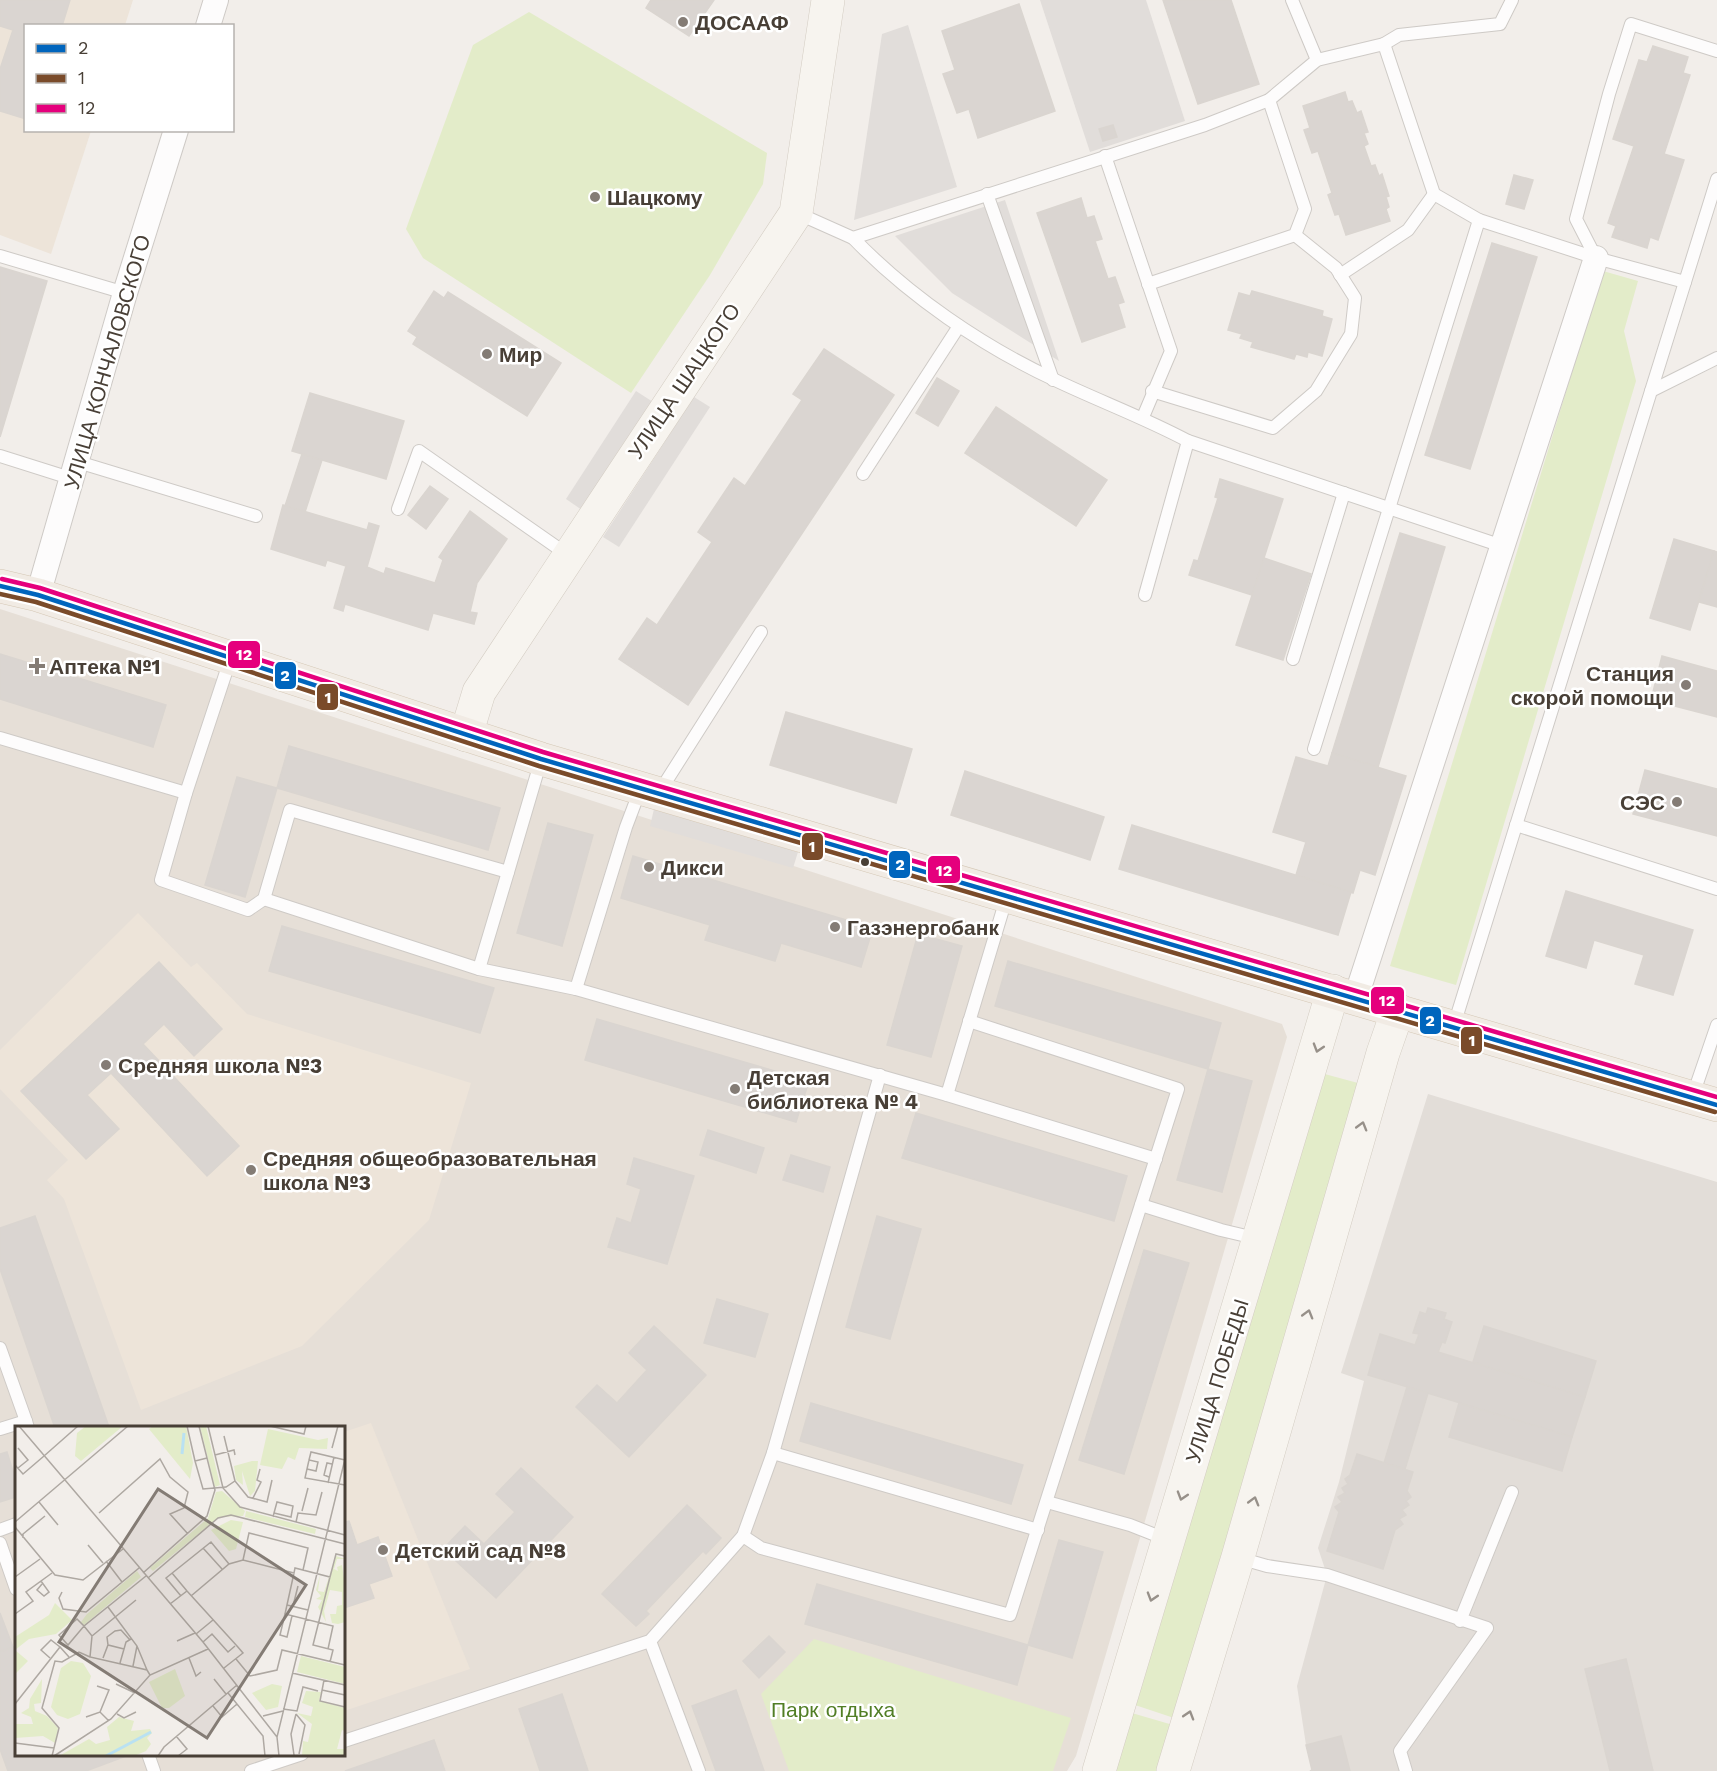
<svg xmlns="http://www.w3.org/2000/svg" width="1717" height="1771" viewBox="0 0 1717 1771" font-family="'Work Sans',sans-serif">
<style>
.residential{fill:#e6dfd7;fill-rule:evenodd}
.industrial{fill:#e2ddd8}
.education{fill:#ede4d9}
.green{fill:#e3ecc9}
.parking{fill:#e1ddda}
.building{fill:#dad5d1;stroke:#dad5d0;stroke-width:1.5}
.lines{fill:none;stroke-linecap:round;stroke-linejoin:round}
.lane-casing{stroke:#cecac6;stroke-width:14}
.street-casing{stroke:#cecac6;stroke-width:26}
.secondary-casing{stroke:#d3ccc2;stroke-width:34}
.primary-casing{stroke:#d5c8b6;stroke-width:34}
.lane{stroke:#fdfcfc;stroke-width:12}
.street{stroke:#fdfcfc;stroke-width:24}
.secondary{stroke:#f7f4ef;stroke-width:33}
.primary{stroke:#f1ebe4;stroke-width:33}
.bus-1-casing{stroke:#fff;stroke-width:9}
.bus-2-casing{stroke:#fff;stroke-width:9}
.bus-3-casing{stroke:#fff;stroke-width:9}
.bus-1{stroke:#0065bd;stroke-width:4.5}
.bus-2{stroke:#7a4b2a;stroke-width:4.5}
.bus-3{stroke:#e5007d;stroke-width:4.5}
.oneway{stroke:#979089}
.poi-dot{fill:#847c75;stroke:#fff;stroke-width:2}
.bus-dot{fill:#483f36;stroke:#fff;stroke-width:2}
.labels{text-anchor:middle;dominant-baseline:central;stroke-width:5;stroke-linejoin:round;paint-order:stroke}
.poi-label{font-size:21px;font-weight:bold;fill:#483f36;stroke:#fff;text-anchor:start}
.street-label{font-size:21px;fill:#483f36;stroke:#fff}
.park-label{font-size:21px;fill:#517e25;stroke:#fff}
.inset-river{fill:none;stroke:#b9e1f2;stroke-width:3}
.inset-road{fill:none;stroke:#aea8a2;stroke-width:1.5}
.view{fill:#847c75;fill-opacity:0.15;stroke:#847c75;stroke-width:3}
.inset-edge{fill:none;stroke:#483f36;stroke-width:3}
.line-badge{stroke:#fff;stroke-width:2}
.badge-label{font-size:16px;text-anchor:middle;font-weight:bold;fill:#fff}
</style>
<rect width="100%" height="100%" fill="#f2eeea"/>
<!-- residential -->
<path class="residential" d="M0,609L1282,1024L1287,1037L1076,1756L1067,1771H0ZM16,1428H344V1754H16Z"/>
<!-- industrial -->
<polygon class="industrial" points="1428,1094 1717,1182 1717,1771 1350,1771 1341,1737 1306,1745 1297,1686 1327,1575 1318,1548 1339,1482 1364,1381 1341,1373"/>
<!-- education -->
<g class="education">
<polygon points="0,0 133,0 125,25 26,26 26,130 91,131 51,254 0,235"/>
<polygon points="138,913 191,967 197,963 247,1014 471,1083 429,1220 302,1346 141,1410 64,1199 47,1180 68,1160 0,1089 0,1050"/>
<polygon points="371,1423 470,1669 344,1711 344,1432"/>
</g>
<!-- green -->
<g class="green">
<polygon points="529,12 767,153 763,184 710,275 631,393 423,258 406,229 473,45"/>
<polygon points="1603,271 1638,281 1624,331 1636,381 1456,985 1390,966"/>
<polygon points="1321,1073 1369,1086 1177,1719 1132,1704"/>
<polygon points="814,1639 1071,1718 1053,1771 789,1771 761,1694"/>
<polygon points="1125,1711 1173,1725 1164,1771 1109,1771"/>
</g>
<!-- parking -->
<g class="parking">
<polygon points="1040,0 1146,0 1185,121 1090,152"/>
<polygon points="908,25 957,187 854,220 882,34"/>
<polygon points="1005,200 1059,361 952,293 895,236"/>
<polygon points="636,391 653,402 582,510 566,499"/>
<polygon points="694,397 710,407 619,547 603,537"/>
<polygon points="654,809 798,852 793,868 650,826"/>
</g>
<!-- building -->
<g class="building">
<polygon points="0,0 70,0 62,26 26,26 26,119 0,111 0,69 13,30 0,26"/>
<polygon points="651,0 714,0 689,36 646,8"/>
<polygon points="1163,0 1231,0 1259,84 1198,104"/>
<polygon points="1019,4 1055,111 978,138 969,109 957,113 943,74 955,70 942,31"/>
<polygon points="1653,46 1688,57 1683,73 1690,75 1664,154 1684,160 1658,240 1650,237 1647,248 1612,237 1616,226 1608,223 1634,146 1613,139 1639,60 1647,62"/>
<polygon points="1345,92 1348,102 1352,101 1357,113 1361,111 1368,132 1364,133 1368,144 1364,146 1371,166 1375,165 1379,176 1382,174 1389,196 1386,197 1389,207 1386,209 1390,221 1346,235 1339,214 1335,215 1328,195 1332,193 1318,151 1312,153 1304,130 1310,128 1303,106"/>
<polygon points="1113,125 1117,137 1103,141 1099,129"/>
<polygon points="1514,175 1533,180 1524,209 1506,204"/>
<polygon points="1081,198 1087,218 1094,216 1102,239 1095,241 1108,279 1115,277 1124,302 1118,304 1125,327 1082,342 1037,213"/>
<polygon points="1492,243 1537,257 1470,469 1425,455"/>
<polygon points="0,267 47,281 0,437"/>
<polygon points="434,291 444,298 448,292 561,363 527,416 413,344 417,337 408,331"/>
<polygon points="1252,291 1323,311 1322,316 1332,319 1322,356 1308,352 1307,357 1296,354 1294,359 1251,347 1253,342 1240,338 1242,334 1228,330 1239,293 1250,296"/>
<polygon points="824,349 894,395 688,705 619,659 647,618 657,625 712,542 698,532 734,478 745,486 802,400 793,394"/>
<polygon points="937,378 959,391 938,426 916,413"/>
<polygon points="310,393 404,421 386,479 292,451"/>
<polygon points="996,407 1107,480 1076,526 965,453"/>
<polygon points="302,454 322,460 305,512 285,506"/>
<polygon points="1220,479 1283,499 1252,595 1189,575 1194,560 1198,561 1218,498 1215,497"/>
<polygon points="430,486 448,499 426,529 408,515"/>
<polygon points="283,505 367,530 369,523 379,526 367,567 384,574 386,568 435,583 443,560 439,557 470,511 507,539 477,583 470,612 477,613 474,624 433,613 428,630 345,604 343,611 334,608 346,566 327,560 325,566 271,549"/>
<polygon points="1400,533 1445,547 1378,767 1332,753"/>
<polygon points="1674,539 1714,551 1690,630 1650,618"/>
<polygon points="1714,551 1717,552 1717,607 1699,602"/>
<polygon points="1264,558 1311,574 1283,660 1236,645"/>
<polygon points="0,654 166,705 153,747 0,699"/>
<polygon points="1662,656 1717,671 1717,717 1651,700"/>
<polygon points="786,712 912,749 896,803 770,765"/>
<polygon points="289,746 500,808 488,850 277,788"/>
<polygon points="1332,753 1406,776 1375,875 1360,870 1353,893 1296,875 1306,842 1273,832 1296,757 1328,766"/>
<polygon points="1645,770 1717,789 1717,836 1633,814"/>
<polygon points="965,771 1104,817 1090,860 951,815"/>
<polygon points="237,777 277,788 245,897 205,885"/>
<polygon points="548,823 593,835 562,946 517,933"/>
<polygon points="1132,825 1351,892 1338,935 1119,869"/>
<polygon points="633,856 873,928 861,967 781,943 775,961 705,940 710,925 621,898"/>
<polygon points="1566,891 1693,930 1673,995 1635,984 1644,955 1594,940 1586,968 1546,956"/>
<polygon points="282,926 494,988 480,1033 269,971"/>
<polygon points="918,934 962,946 931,1057 887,1045"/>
<polygon points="1008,961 1221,1023 1208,1069 995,1006"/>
<polygon points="159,962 222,1029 194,1056 164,1024 143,1044 239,1146 207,1176 111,1073 87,1095 119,1129 86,1159 21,1091"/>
<polygon points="597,1019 809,1081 796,1122 585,1060"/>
<polygon points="1208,1069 1252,1081 1222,1192 1177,1180"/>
<polygon points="916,1113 1127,1176 1114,1221 902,1158"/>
<polygon points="708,1130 764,1148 756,1173 700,1155"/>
<polygon points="791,1155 830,1167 823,1192 783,1180"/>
<polygon points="634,1158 694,1176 667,1264 608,1247 617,1218 631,1223 641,1189 627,1184"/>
<polygon points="35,1216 109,1427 55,1428 0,1269 0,1228"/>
<polygon points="877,1216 921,1229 890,1339 846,1327"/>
<polygon points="1144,1250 1189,1263 1124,1474 1079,1460"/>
<polygon points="717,1299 768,1314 755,1357 704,1343"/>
<polygon points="1428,1308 1446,1313 1444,1319 1452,1322 1445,1343 1442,1342 1438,1352 1585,1397 1572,1437 1368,1375 1380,1334 1415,1345 1419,1334 1413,1333 1420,1312 1426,1314"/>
<polygon points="654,1326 706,1375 629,1457 576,1407 597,1385 617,1403 647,1370 629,1353"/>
<polygon points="1484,1326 1596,1361 1585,1397 1473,1362"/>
<polygon points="1407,1387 1428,1393 1405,1469 1384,1463"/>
<polygon points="811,1403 1023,1465 1011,1504 800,1441"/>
<polygon points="1459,1403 1572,1437 1562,1471 1449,1437"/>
<polygon points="7,1452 16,1481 16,1497 0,1502 0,1454"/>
<polygon points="1357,1454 1413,1472 1407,1491 1411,1497 1406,1501 1409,1505 1402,1510 1406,1515 1399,1519 1403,1524 1395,1530 1383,1569 1327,1551 1339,1512 1335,1507 1342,1502 1338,1497 1345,1493 1342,1488 1348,1484 1345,1479 1350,1475"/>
<polygon points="521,1468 573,1517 496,1598 443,1549 465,1526 484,1544 515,1512 496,1494"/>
<polygon points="687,1505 721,1538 706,1554 703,1551 646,1611 649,1614 636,1626 602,1594"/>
<polygon points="349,1521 357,1545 378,1537 392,1576 369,1584 374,1598 344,1608 344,1522"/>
<polygon points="1059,1540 1103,1552 1072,1658 1028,1645"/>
<polygon points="817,1584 1028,1645 1017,1685 805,1624"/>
<polygon points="0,1613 13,1647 0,1652"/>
<polygon points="769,1636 785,1652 759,1678 743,1661"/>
<polygon points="13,1647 16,1658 16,1754 126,1756 86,1771 8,1771 0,1749 0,1652"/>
<polygon points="1626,1659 1653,1771 1610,1771 1585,1669"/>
<polygon points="736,1690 764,1771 716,1771 692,1706"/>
<polygon points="562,1694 588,1771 540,1771 519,1709"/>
<polygon points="1341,1736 1350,1771 1310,1771 1312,1770 1306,1745"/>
<polygon points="434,1740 445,1771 345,1771"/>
</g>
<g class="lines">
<!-- lane casing -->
<g class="lane-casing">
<g id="lane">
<polyline points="1292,0 1317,60"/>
<polyline points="1384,44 1399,35 1500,24 1512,0"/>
<polyline points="1105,156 1171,351 1143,417"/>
<polyline points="987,194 1053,380"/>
<polyline points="797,213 853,238 1205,125 1269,100 1317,60 1384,44 1434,194 1479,220"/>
<path d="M853,238C909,296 982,346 1055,380C1099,401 1145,418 1188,441L1502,546"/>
<polyline points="0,256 125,293"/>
<polyline points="1596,258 1576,219 1609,94 1631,24 1717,51"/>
<polyline points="1340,275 1408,230 1434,194"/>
<polyline points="1148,284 1295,235 1305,209 1269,100"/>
<polyline points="1152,391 1273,428 1316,391 1351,334 1355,298 1336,268 1295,235"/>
<polyline points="1651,391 1685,282"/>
<polyline points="0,456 73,479"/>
<polyline points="78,462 256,516"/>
<polyline points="863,474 959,326"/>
<polyline points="398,509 419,451 568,555"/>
<polyline points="1145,595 1188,441"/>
<polyline points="1293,659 1344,493"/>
<polyline points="230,660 186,793 161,880 248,910 264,899 290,810 508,872 541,760"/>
<polyline points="0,738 186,793"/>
<polyline points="1314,749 1479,220 1596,258 1685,282 1717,179"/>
<polyline points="660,791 761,632"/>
<polyline points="1516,825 1717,889"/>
<polyline points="264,899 479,969 576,989 947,1095 1007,896"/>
<polyline points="479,969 508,872"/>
<polyline points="576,989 626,827 640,790"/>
<polyline points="1454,1025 1651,391 1717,358"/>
<polyline points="947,1095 1156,1159"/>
<polyline points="1693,1095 1717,1025"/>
<polyline points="1141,1205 1221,1230 1259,1239"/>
<polyline points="0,1348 26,1421"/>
<polyline points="0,1429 26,1421 28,1428"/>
<polyline points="773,1453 1038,1530"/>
<polyline points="1047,1502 1130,1525 1168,1540"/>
<polyline points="0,1530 16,1524"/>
<polyline points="743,1536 761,1548 1010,1615 1178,1089 969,1021"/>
<polyline points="0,1543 16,1589"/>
<polyline points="1239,1558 1267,1566 1327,1575 1487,1628 1400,1751 1406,1771"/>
<polyline points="1460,1621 1512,1492"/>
<polyline points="650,1641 699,1771"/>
<polyline points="344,1741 650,1641 743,1536 773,1453 880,1075"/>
<polyline points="148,1754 154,1771"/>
<polyline points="251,1771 302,1754"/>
</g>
</g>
<!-- street casing -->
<g class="street-casing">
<g id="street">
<polyline points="208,26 216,0"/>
<polyline points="38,595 125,293 176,130"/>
<polyline points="1356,997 1596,258"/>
</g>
</g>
<!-- secondary casing -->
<g class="secondary-casing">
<g id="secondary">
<polyline points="466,735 479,692 796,213 828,0"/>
<polyline points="1099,1771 1333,991"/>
<polyline points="1173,1771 1238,1557 1383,1053 1398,1010"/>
</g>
</g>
<!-- primary casing -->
<g class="primary-casing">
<polyline id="primary" points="0,586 38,595 541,759 1717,1105"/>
</g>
<!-- lane -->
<use href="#lane" class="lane"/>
<!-- street -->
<use href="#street" class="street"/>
<!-- secondary -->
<use href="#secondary" class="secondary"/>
<!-- primary -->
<use href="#primary" class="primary"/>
<!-- bus-1 casing -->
<g class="bus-1-casing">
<polyline id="bus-1" points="0,586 38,595 541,759 1717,1105"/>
</g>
<!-- bus-2 casing -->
<g class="bus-2-casing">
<polyline id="bus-2" points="0,594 36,602 539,766 1715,1112"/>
</g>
<!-- bus-3 casing -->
<g class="bus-3-casing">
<polyline id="bus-3" points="2,579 40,588 543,752 1717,1097"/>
</g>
<!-- bus-1 -->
<use href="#bus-1" class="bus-1"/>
<!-- bus-2 -->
<use href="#bus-2" class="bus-2"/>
<!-- bus-3 -->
<use href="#bus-3" class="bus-3"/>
</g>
<!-- one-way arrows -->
<defs><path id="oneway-chevron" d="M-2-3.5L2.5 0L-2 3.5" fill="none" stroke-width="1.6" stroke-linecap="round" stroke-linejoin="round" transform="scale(1.5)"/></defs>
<g class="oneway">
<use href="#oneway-chevron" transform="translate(1318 1048) rotate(107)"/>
<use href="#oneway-chevron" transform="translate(1362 1126) rotate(-74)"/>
<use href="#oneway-chevron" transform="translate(1308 1314) rotate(-74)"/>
<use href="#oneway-chevron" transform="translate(1182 1496) rotate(107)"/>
<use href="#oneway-chevron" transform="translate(1254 1501) rotate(-74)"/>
<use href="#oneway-chevron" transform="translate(1152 1597) rotate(107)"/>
<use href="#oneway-chevron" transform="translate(1189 1715) rotate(-73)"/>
</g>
<!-- markers -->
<g class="poi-dot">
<circle cx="683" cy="22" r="6"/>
<circle cx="595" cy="197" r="6"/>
<circle cx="487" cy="354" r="6"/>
<path d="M34 657h6v6h6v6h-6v6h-6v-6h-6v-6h6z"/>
<circle cx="1686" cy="685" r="6"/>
<circle cx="1677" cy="802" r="6"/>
<circle cx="649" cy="867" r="6"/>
<circle cx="835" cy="927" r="6"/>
<circle cx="106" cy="1065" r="6"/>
<circle cx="735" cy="1089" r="6"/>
<circle cx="251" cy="1170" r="6"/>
<circle cx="383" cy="1550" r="6"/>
</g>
<circle class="bus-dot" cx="865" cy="862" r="5"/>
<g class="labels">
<!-- poi labels -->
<g class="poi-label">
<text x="695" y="22">ДОСААФ</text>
<text x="607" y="197">Шацкому</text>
<text x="499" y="354">Мир</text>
<text x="49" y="666">Аптека №1</text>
<text x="1674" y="673" text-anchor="end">Станция<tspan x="1674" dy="24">скорой помощи</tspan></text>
<text x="1665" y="802" text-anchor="end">СЭС</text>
<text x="661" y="867">Дикси</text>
<text x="847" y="927">Газэнергобанк</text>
<text x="118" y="1065">Средняя школа №3</text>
<text x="747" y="1077">Детская<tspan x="747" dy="24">библиотека № 4</tspan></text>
<text x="263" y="1158">Средняя общеобразовательная<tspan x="263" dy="24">школа №3</tspan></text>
<text x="395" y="1550">Детский сад №8</text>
</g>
<!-- street labels -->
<g class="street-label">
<text transform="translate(107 362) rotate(-74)">УЛИЦА КОНЧАЛОВСКОГО</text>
<text transform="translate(684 381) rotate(-56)">УЛИЦА ШАЦКОГО</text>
<text transform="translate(1217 1381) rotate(-73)">УЛИЦА ПОБЕДЫ</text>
</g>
<!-- park labels -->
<g class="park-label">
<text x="833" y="1709">Парк отдыха</text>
</g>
</g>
<!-- overview -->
<g transform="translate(15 1426)">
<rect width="330" height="330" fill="#f2eeea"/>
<path d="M71,0H108L66,35L60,30L62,7ZM138,0H171L178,37L175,53L134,3ZM185,0H191L205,59L200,61ZM253,3L303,14L313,12L312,23L284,22L280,34L273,31L267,43L245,39ZM237,35H243L240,65L235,70L227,45L228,59L221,54L219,40ZM207,65L230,85L228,90L204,91L138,145L135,142L193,92L201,66ZM231,85L301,103L300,108L230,91ZM216,94L228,96L221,123L214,125L196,104ZM321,130L330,133H322L319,143L323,145L322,141L327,139L330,159V196L323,198L317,197L315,188H321L322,180L327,179V166L315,164L309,185L311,196L303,181L307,174L301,173L306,170L301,164L305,149L303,165L309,166ZM122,145L126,151L69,199L66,196L72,188ZM40,177L57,194L41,208L14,213L0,224L13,235L0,248V211L34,189ZM286,230L330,241V258L282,246ZM56,235L68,237L76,250L65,288L53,293L42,289L36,281L46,242ZM160,243L170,270L154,282H147L134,256ZM27,253L26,277L19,278L20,285L32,290L43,302L40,317L28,310L0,312V298H18L16,291L6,287L14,282L15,273ZM257,258L267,260L263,281L251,284L237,267ZM291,265L306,266L304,275L330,282V305L327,304L322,323H330V330H287L288,315L293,316L297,298L282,287L296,290L298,281L287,277ZM104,291L119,295L116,305L135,303L137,307L132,312L136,318L131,325L119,330H44L74,313L81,318L95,314L92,301Z" fill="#e3ecc9"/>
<path class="inset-river" d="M167,28L169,7M91,330L136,306"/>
<path class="inset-road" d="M4,0L188,216L262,311M172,0L180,35M193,0L208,62L225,81L330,109M255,0L289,8L291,0M209,10L220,55M317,22L323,0M200,29L219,24L220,29M29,30L63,0M192,32L180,35L188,63L211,61L220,55L233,71L252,76L257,54M294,34L290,52L330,59M0,39L8,48L29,30M3,42L13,34L3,22M292,43L301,45L303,36L294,34L296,26L330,34M314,51L309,49L312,37L317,38M313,57L319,31M238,72L246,56L242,54L245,43M24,76L43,99M287,85L293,62M84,87L145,33L155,51L173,66L169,82L155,88L173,108M258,91L259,87L262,76L278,80L276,91L259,87M0,96L113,0M281,96L283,87L301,89L307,66M0,101L40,149L68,154L108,123M8,112V108L30,90M73,119L88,137M188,122L207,143M228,134L234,107L293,122L288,144M91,135L107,156M128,147L192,90L200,64L184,0M157,147L172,165M279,147L270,188L318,200L313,223M0,151L25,133M315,151L298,219L318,224L315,236M133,152L203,92L216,89L330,118M26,155L34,166L29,170L22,164L27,158M47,166L44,172L48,183L71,186L124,142M166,170L151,152L196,116L214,138M176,170L214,138L228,134L279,147L280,142L315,151L321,128L330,130M121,174L77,210L69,200L62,193L44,209L53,219L69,200L131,150M155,178L172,165L222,220L228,227L209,242M272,179L293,184M278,180L283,160M93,181L122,220L132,244M0,188L18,175L11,166L37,147M270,188L265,209L272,211L277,190M181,208L198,194M77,210L75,231L132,244L135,249M162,215L180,207M188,216L197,208L213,226L220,220M93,219L92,211L100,205L106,204L115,214M35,232L26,224L36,214L45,221M88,232L93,219L109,223M174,232L181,250L186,246M221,233L235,250L262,244L267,224L330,239M105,237L111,216L116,213M118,240L122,220M277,247L330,259M199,253L211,268M309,254L305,275L330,281M101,258L120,267M82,260L94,264L85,286M307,264L330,269M213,267L248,310L250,330M0,278L45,221L54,231M198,280L207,291L222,278M268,283L282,285L288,261L303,265M102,288L109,292L121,286M281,288L290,299L284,328M248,290L268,285M71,291L85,286L94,295M161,310L172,323L163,330M0,317L39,322M279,329L276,308L281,288M37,330L44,302L27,282L40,235L47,236L64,226L75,231M39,330L96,293L135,249L193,223M143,330L149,321L222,259M264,330L262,311L330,33"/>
<path class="view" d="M143,63L291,159L192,312L44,216Z"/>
<rect width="330" height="330" class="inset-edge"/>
</g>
<g class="line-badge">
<rect x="227" y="640" width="34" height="29" rx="6" fill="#e5007d"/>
<rect x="274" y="661" width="23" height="29" rx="6" fill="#0065bd"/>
<rect x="316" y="683" width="23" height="28" rx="6" fill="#7a4b2a"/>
<rect x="801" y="832" width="23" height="29" rx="6" fill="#7a4b2a"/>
<rect x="888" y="850" width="23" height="29" rx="6" fill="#0065bd"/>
<rect x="927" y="855" width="34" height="29" rx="6" fill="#e5007d"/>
<rect x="1370" y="986" width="35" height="29" rx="6" fill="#e5007d"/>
<rect x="1419" y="1006" width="23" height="29" rx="6" fill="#0065bd"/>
<rect x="1460" y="1026" width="23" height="29" rx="6" fill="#7a4b2a"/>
</g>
<g class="badge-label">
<text x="244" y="660">12</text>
<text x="285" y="681">2</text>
<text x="328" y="703">1</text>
<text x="812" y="852">1</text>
<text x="900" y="870">2</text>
<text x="944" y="876">12</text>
<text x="1387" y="1006">12</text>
<text x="1430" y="1026">2</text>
<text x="1472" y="1046">1</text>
</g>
<!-- legend -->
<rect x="24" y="24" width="210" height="108" fill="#ffffff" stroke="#b6b2af" stroke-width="1.5"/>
<rect x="36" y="44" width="30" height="9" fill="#0065bd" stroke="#b6b2af" stroke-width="1.5"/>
<text x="78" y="54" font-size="18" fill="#483f36">2</text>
<rect x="36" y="74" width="30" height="9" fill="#7a4b2a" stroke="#b6b2af" stroke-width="1.5"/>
<text x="78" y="84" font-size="18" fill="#483f36">1</text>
<rect x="36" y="104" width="30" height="9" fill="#e5007d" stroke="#b6b2af" stroke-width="1.5"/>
<text x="78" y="114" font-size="18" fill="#483f36">12</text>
</svg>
